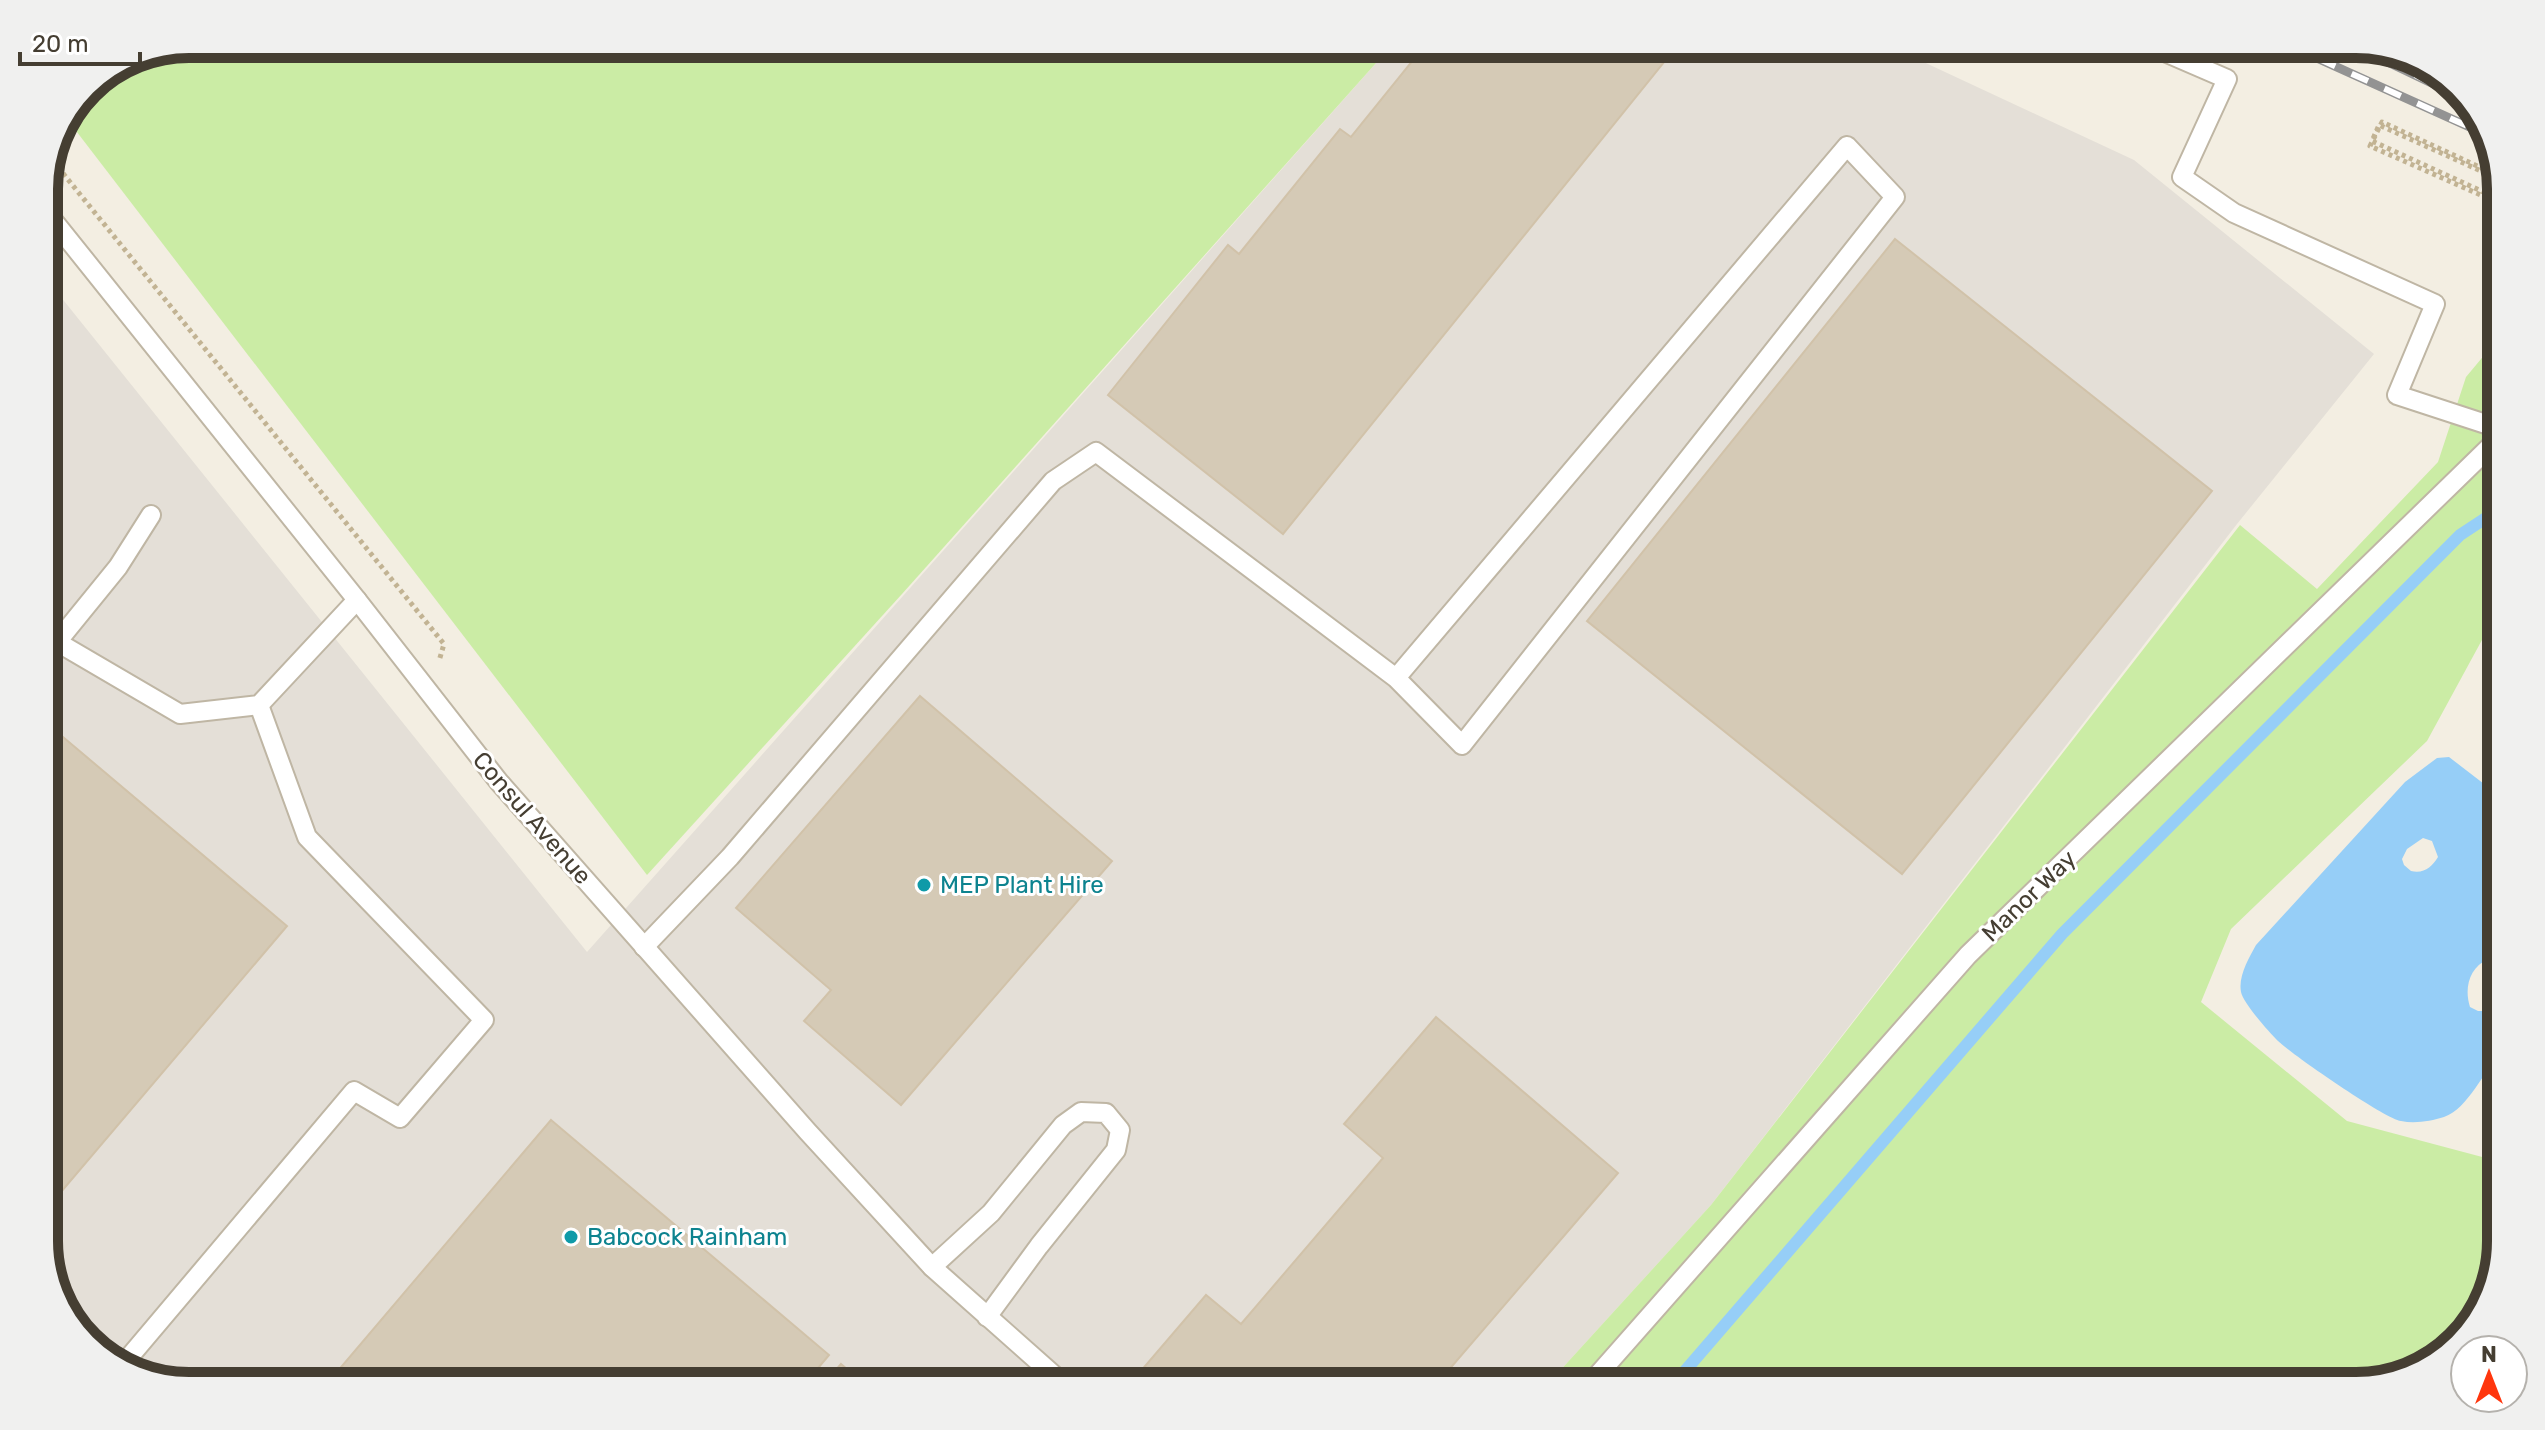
<svg xmlns="http://www.w3.org/2000/svg" width="2545" height="1430" viewBox="0 0 2545 1430" font-family="Rubik,sans-serif">
<style>
.industrial{fill:#e4dfd7}
.green{fill:#cbeca5}
.water{fill:#96cef7;fill-rule:evenodd}
.lines{fill:none;stroke-linecap:round;stroke-linejoin:round}
.stream{stroke:#96cef7;stroke-width:12}
.building{fill:#d5cab6;stroke:#d1c2a9;stroke-width:2}
.lane-casing{stroke:#bfb6a4;stroke-width:22}
.path{stroke:#c2b393;stroke-width:5;stroke-dasharray:4 4;stroke-linecap:butt}
.lane{stroke:#fff;stroke-width:18}
.rail-casing{stroke:#939393;stroke-width:9}
.rail{stroke:#fff;stroke-width:6;stroke-dasharray:18;stroke-linecap:butt}
.path-bridge{stroke:#c2b393;stroke-width:5;stroke-dasharray:4 4;stroke-linecap:butt}
.culture-dot{fill:#0f9aa8;stroke:#fff;stroke-width:3}
.labels{text-anchor:middle;dominant-baseline:central;stroke-width:6;stroke-linejoin:round;paint-order:stroke}
.street-label{font-size:24px;fill:#453e32;stroke:#fff}
.culture-label{font-size:24px;fill:#0d838f;stroke:#fff;text-anchor:start}
.rim{fill:none;stroke:#453e32;stroke-width:10}
</style>
<rect width="100%" height="100%" fill="#f3eee2"/>
<!-- industrial -->
<polygon class="industrial" points="1393,44 1885,44 2134,160 2374,354 2237,524 1711,1205 1546,1386 189,1386 117,1367 64,1314 44,1250 44,276 587,952"/>
<!-- green -->
<g class="green">
<polygon points="189,44 1393,44 902,594 647,875 70,123 87,86 134,55"/>
<polygon points="2501,335 2501,605 2427,741 2231,929 2201,1002 2347,1121 2501,1162 2501,1241 2482,1313 2429,1366 2356,1386 2219,1386 2214,1382 2209,1386 1546,1386 1711,1205 2240,525 2317,589 2438,462 2466,377"/>
</g>
<!-- water -->
<path class="water" d="M2449,757L2501,797V969L2488,959C2469,968 2464,988 2470,1007L2478,1011H2488L2501,998V1054C2482,1072 2469,1108 2444,1117C2431,1121 2415,1124 2401,1121C2384,1118 2293,1055 2278,1041C2269,1032 2243,1003 2241,992C2238,976 2249,958 2256,945L2405,782L2437,758ZM2423,838L2432,841L2438,857C2432,867 2424,874 2411,871L2404,865L2402,859L2407,849Z"/>
<g class="lines">
<!-- stream -->
<polyline class="stream" points="1672,1386 2062,934 2460,535 2501,508"/>
</g>
<!-- building -->
<g class="building">
<polygon points="1426,44 1644,44 1665,61 1283,534 1108,395 1228,245 1239,254 1340,129 1351,137"/>
<polygon points="1895,239 2212,491 1902,874 1587,621"/>
<polygon points="920,696 1112,861 901,1105 804,1021 831,990 736,908"/>
<polygon points="44,721 287,926 44,1212"/>
<polygon points="1436,1017 1618,1173 1435,1386 1128,1386 1206,1295 1241,1324 1383,1158 1344,1124"/>
<polygon points="551,1120 829,1355 803,1386 325,1386"/>
<polygon points="841,1364 867,1386 822,1386"/>
</g>
<g class="lines">
<!-- lane casing -->
<g class="lane-casing">
<g id="lane">
<polyline points="2146,44 2227,79 2182,177 2234,213 2435,304 2397,395 2501,429"/>
<polyline points="44,209 357,600 499,782 808,1132 932,1267 1066,1386"/>
<polyline points="44,630 57,642 180,714 259,705 357,600"/>
<polyline points="57,642 118,567 151,515"/>
<polyline points="644,947 730,857 1053,481 1096,452 1396,678 1847,146 1895,197 1462,745 1396,678"/>
<polyline points="932,1267 991,1213 1063,1125 1081,1112 1106,1113 1120,1130 1116,1150 1039,1246 987,1317"/>
<polyline points="120,1368 354,1091 400,1118 484,1020 307,837 259,705"/>
<polyline points="1588,1386 1968,955 2501,436"/>
</g>
</g>
<!-- path -->
<g class="path">
<polyline points="53,161 444,644 439,661"/>
<polyline points="2501,180 2379,125 2372,141 2501,200"/>
<polyline points="44,594 53,602"/>
</g>
<!-- lane -->
<use href="#lane" class="lane"/>
<!-- rail casing -->
<g class="rail-casing">
<g id="rail">
<polyline points="2286,44 2485,134"/>
<polyline points="2350,44 2467,100"/>
</g>
</g>
<!-- rail -->
<use href="#rail" class="rail"/>
<!-- path-bridge -->
<polyline class="path-bridge" points="2499,176 2382,122 2370,146 2501,204"/>
</g>
<!-- markers -->
<g class="culture-dot">
<circle cx="924" cy="885" r="8"/>
<circle cx="571" cy="1237" r="8"/>
</g>
<g class="labels">
<!-- street labels -->
<g class="street-label">
<text transform="translate(532 818) rotate(49)">Consul Avenue</text>
<text transform="translate(2029 896) rotate(-44)">Manor Way</text>
</g>
<!-- culture labels -->
<g class="culture-label">
<text x="940" y="885">MEP Plant Hire</text>
<text x="587" y="1237">Babcock Rainham</text>
</g>
</g>
<!-- crop -->
<path d="M0 0H2545V1430H0ZM189 58H2356A131 131 0 0 1 2487 189V1241A131 131 0 0 1 2356 1372H189A131 131 0 0 1 58 1241V189A131 131 0 0 1 189 58Z" fill="#f0f0ef" fill-rule="evenodd"/>
<path class="rim" d="M189 58H2356A131 131 0 0 1 2487 189V1241A131 131 0 0 1 2356 1372H189A131 131 0 0 1 58 1241V189A131 131 0 0 1 189 58Z"/>
<!-- north arrow -->
<g transform="translate(2489 1374)"><circle r="38" fill="#ffffff" stroke="#b5b2ad" stroke-width="2"/>
<path d="M0-6L14 30L0 20L-14 30Z" fill="#ff360d"/>
<text y="-12" font-size="22" font-weight="bold" text-anchor="middle" fill="#453e32">N</text>
</g>
<!-- scale -->
<path d="M20 52v12h120v-12" fill="none" stroke="#453e32" stroke-width="4"/>
<text x="32" y="52" font-size="24" fill="#453e32" stroke="#ffffff" stroke-width="6" paint-order="stroke">20 m</text>
</svg>
